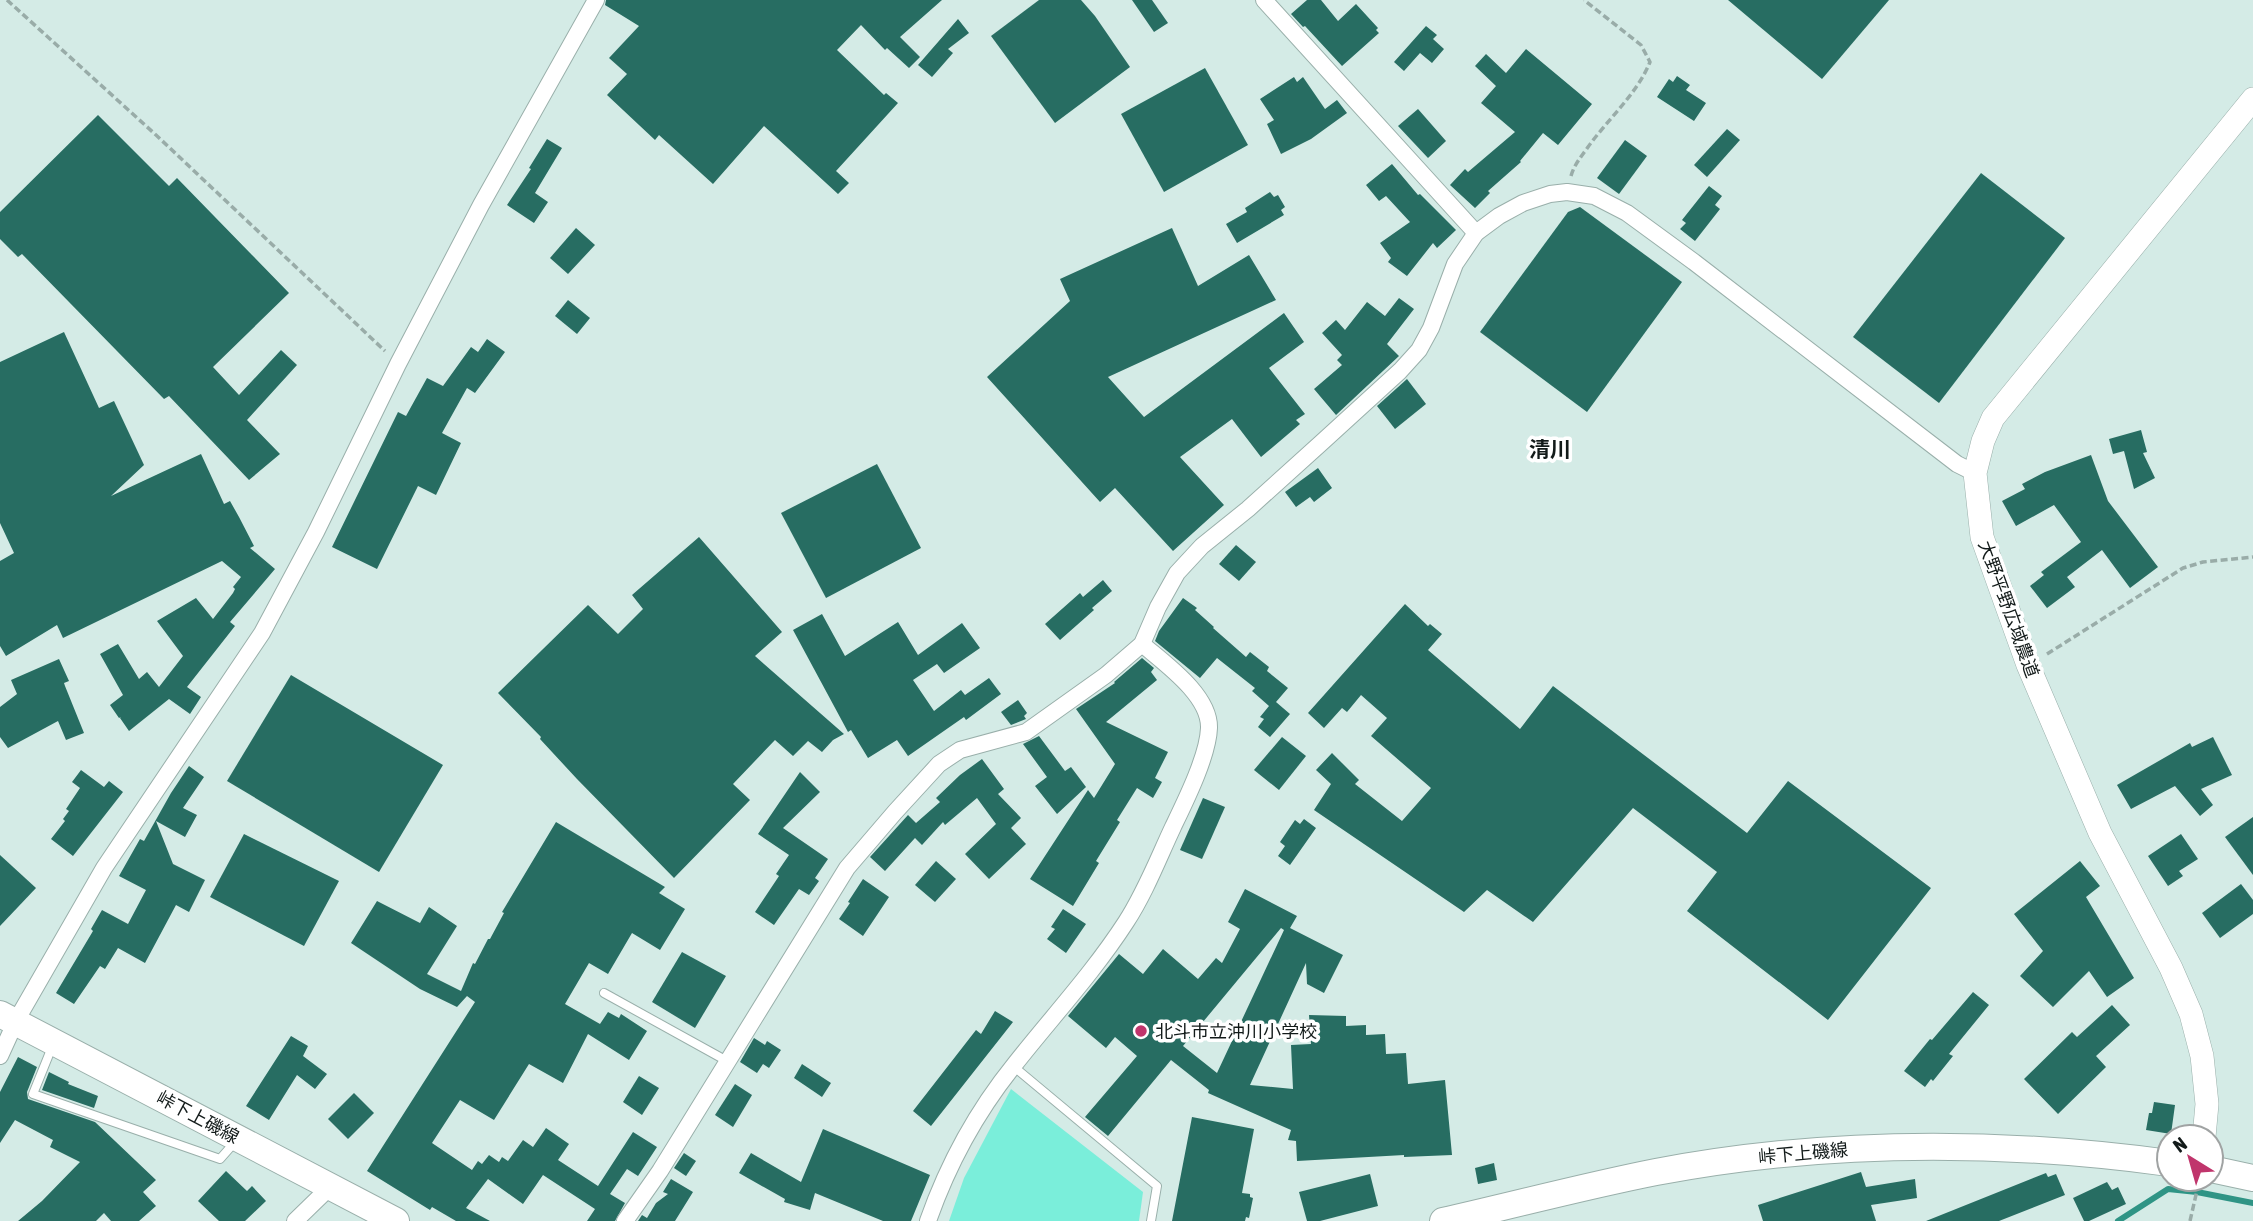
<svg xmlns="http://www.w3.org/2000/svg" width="2253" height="1221" viewBox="0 0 2253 1221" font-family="'Asap Condensed','Noto Sans JP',sans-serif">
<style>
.green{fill:#7aeeda}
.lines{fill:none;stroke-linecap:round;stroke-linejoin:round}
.stream{stroke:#2f9485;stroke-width:6}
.building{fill:#276d62;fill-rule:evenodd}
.lane-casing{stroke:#99afaa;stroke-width:10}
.street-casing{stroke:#99afaa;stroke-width:18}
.secondary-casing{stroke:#99afaa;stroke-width:24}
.primary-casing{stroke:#99afaa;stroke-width:28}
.path{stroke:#99aca8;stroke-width:3.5;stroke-dasharray:7 3.5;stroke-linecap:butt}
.lane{stroke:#fff;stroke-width:8}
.street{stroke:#fff;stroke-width:16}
.secondary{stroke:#fff;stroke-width:23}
.primary{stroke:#fff;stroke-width:26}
.poi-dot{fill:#c0356c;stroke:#fff;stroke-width:2.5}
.labels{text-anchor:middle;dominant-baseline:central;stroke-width:7;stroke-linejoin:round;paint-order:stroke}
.street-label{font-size:18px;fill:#121a19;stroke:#fff}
.poi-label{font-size:18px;fill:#121a19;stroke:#fff;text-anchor:start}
.quarter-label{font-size:21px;font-weight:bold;fill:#121a19;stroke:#fff}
</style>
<rect width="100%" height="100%" fill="#d4ebe6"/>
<!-- green -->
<polygon class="green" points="1011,1089 1143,1192 1139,1221 949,1221 964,1178"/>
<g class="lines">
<!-- stream -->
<polyline class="stream" points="2118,1221 2168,1189 2197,1192 2253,1203"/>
</g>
<!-- building -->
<g class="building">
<polygon points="606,0 942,0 900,37 920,57 909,68 887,48 885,50 861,25 837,50 884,95 886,93 898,103 836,171 849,183 838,194 764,126 713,184 659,135 655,140 607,95 627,74 609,58 639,26 605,5"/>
<polygon points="1039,0 1081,0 1095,16 1130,67 1055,123 991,36"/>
<polygon points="1132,0 1152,0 1168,23 1154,32"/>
<polygon points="1307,0 1321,0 1338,21 1356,4 1378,28 1376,30 1379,33 1342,66 1305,26 1303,27 1291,14"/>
<polygon points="1728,0 1889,0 1822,79"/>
<polygon points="958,19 969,33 948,49 953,53 932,77 918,65"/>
<polygon points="1426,26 1437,35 1433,39 1444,49 1432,63 1420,53 1404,71 1394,62"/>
<polygon points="1526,49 1592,104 1558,145 1543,133 1520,161 1521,162 1488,191 1490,193 1475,208 1450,185 1465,169 1468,172 1515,132 1481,103 1496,86 1475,66 1486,54 1506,73"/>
<polygon points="1205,68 1248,145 1164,192 1121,114"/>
<polygon points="1677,76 1690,85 1686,90 1706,103 1694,121 1657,97 1669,79 1673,82"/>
<polygon points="1294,77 1297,82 1303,77 1325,109 1337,100 1347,113 1311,139 1281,154 1267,124 1274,120 1260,99"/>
<polygon points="1418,109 1446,141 1428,158 1398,126"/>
<polygon points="98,115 169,186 177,178 289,293 213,367 239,395 281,350 297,365 247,420 280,454 249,480 169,396 164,399 22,254 18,257 0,239 0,212"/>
<polygon points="1727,129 1740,140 1707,177 1694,165"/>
<polygon points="547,139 562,148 535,193 548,202 534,223 507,205 531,169 529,168"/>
<polygon points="1625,140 1647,156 1619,194 1597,178"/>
<polygon points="1392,164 1418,195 1420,194 1456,230 1437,248 1433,243 1407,276 1388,262 1391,258 1380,243 1410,222 1386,196 1379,201 1366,185"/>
<polygon points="1981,173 2065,238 1939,403 1853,337"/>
<polygon points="1709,186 1722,196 1715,205 1720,209 1695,241 1680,229 1686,223 1682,220"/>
<polygon points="1270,192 1274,197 1278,195 1285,207 1281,210 1284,215 1237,243 1226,224 1247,212 1245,208"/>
<polygon points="1580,207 1682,282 1587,412 1480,332 1568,212"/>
<polygon points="576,228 595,245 568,274 550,258"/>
<polygon points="1172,228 1198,286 1249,255 1276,300 1108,377 1144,417 1284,313 1304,342 1269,368 1305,414 1296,420 1300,424 1261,457 1232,419 1180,457 1224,505 1173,551 1115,488 1100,502 987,377 1070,301 1060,279"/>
<polygon points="1399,298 1414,309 1387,344 1399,356 1336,415 1314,389 1342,365 1337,360 1342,355 1322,333 1336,320 1345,330 1367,302 1385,316"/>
<polygon points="568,300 590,318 577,334 555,316"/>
<polygon points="64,332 99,408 114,401 144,465 111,496 201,454 224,504 230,501 239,517 254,546 250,548 275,569 230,622 235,626 187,687 201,697 190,714 169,699 129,731 120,718 121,717 119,718 110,705 123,695 100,654 118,644 139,679 147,672 159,687 183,656 157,621 196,598 213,619 233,593 235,589 233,587 241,577 222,561 63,638 57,625 6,656 0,646 0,561 14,553 0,523 0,362"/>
<polygon points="487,339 505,352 475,393 467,388 442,433 461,443 436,495 418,486 377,569 332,547 398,412 406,416 427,378 443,386 471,347 478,352"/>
<polygon points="1407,379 1426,404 1395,429 1377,406"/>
<polygon points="2141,430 2147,452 2143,453 2155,478 2134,489 2124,451 2113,454 2109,439"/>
<polygon points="2091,455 2108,501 2158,567 2130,588 2102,550 2067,577 2075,587 2047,608 2030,586 2044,575 2041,572 2081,542 2054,505 2016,526 2002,501 2025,489 2022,484 2045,472"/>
<polygon points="877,464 921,548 826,598 781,513"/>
<polygon points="1318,468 1332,488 1314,502 1310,497 1296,507 1285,492"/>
<polygon points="699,537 782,632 755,656 844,734 833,740 822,752 808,741 793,756 775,740 733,784 750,800 674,878 577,779 540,739 541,737 498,693 588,605 618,634 643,609 632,595"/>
<polygon points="1236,545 1256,562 1239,581 1219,564"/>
<polygon points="1103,580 1112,591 1092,608 1094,610 1060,640 1045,624 1080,593 1083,597"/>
<polygon points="1183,598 1197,608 1195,610 1214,627 1213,628 1246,657 1250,652 1269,667 1267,671 1288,688 1276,702 1290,714 1270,737 1258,727 1264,719 1260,717 1269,706 1252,691 1255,688 1217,658 1200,678 1155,641 1159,631"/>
<polygon points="1405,604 1428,626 1430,624 1442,634 1428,650 1520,729 1553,686 1747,833 1788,781 1931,888 1828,1020 1687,911 1717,872 1633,808 1533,922 1487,890 1464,912 1314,810 1331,784 1316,770 1332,753 1359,780 1355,784 1402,821 1431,788 1371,736 1387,718 1361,695 1347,712 1342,708 1324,728 1308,713"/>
<polygon points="822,614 845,656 898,622 918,655 962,623 980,648 944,673 937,664 913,680 934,711 961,690 965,695 989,678 1001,694 966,720 964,717 908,756 897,740 868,758 851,730 848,732 793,630"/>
<polygon points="1142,658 1154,668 1151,672 1157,680 1106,722 1168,752 1155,778 1162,782 1153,798 1137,788 1117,820 1120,822 1096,861 1099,863 1073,906 1030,879 1088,790 1094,798 1115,764 1076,709 1115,683 1114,682"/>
<polygon points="59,659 69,681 64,683 65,686 84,733 66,740 58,721 8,748 0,737 0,707 17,694 11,680"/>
<polygon points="291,675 443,765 379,872 227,781"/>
<polygon points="1018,700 1027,713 1024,716 1026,719 1011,725 1001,712"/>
<polygon points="1039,736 1065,771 1071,767 1086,787 1057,814 1035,786 1047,777 1023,744"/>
<polygon points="1282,737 1306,756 1279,790 1254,770"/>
<polygon points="2213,737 2232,775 2201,789 2213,805 2200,816 2175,786 2131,809 2117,785 2190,743 2192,747"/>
<polygon points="982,759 1004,789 998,794 1021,818 1011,828 1026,844 989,879 965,854 996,824 977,798 945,825 943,822 922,845 915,838 885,871 870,857 908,815 916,823 940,802 936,798 960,775"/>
<polygon points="189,766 204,777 183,808 197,815 185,837 156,821 173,864 205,880 189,912 176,905 145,963 118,948 105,969 100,966 74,1004 56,993 93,931 91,929 102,910 128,924 146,890 119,876 140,839 144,841 171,793"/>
<polygon points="81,770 104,787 109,781 123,792 73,856 51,839 65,821 63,819 69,811 66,809 80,788 72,782"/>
<polygon points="800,772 820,792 783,828 828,859 815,878 819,881 809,895 799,889 774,925 755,912 779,876 776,874 789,855 758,834"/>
<polygon points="1203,798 1225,807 1202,859 1180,850"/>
<polygon points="2253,817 2253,875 2225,837"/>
<polygon points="1304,819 1316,828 1290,865 1278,856 1285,846 1280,842 1295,820 1300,824"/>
<polygon points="556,822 665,887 659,893 685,909 660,950 632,933 608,974 589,963 565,1004 600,1024 608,1012 619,1018 621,1014 647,1031 629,1060 588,1034 563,1083 529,1064 494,1120 460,1100 432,1143 472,1170 478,1161 482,1164 489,1155 499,1162 502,1157 508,1161 523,1140 533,1147 546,1128 569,1144 558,1160 598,1186 633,1132 657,1147 638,1176 627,1169 610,1194 625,1203 615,1221 587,1221 595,1209 543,1175 523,1204 488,1179 466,1208 490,1221 456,1221 432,1207 430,1210 367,1171 475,1002 467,996 457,1007 420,989 351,943 377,901 420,923 429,907 457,926 427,974 461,991 473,963 475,964 488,939 490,939 504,913 502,912"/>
<polygon points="244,834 339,881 304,946 210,897"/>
<polygon points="2181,834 2198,859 2179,871 2183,876 2168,886 2148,856"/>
<polygon points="0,855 36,888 0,926"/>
<polygon points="936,861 956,879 935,902 915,885"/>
<polygon points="2080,861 2100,886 2086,897 2134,978 2107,997 2089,971 2053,1007 2020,976 2043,951 2014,914"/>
<polygon points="863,879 889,897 863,936 839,919 850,903 848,902"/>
<polygon points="2241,884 2253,900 2253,914 2220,938 2202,913"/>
<path d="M1245,889L1297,916L1290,928L1343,955L1324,993L1307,984L1306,963L1250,1085L1293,1089L1291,1045L1311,1044L1309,1015L1346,1016V1026L1366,1025V1035L1385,1034L1386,1054L1406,1053L1408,1084L1445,1080L1452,1155L1404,1157V1155L1297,1161L1296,1141L1288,1140L1291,1130L1208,1093L1209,1090L1171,1060L1108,1136L1085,1117L1137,1056L1115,1037L1106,1048L1068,1016L1119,954L1143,974L1163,949L1198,979L1216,958L1222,963L1240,929L1228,922ZM1281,928L1284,930L1217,1073L1183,1046Z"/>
<polygon points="1063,909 1086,924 1066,953 1047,939 1055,929 1051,927"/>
<polygon points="682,952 726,976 695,1028 652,1002"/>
<polygon points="1973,992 1989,1005 1949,1054 1953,1056 1933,1081 1931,1079 1925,1087 1904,1071 1930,1039 1932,1040"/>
<polygon points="2112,1005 2130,1025 2096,1056 2106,1067 2058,1114 2024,1079 2072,1032 2077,1037"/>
<polygon points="995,1011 1013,1022 931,1126 913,1111 976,1030 981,1034"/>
<polygon points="291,1036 308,1046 303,1056 327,1074 315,1089 297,1075 269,1120 246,1106"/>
<polygon points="754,1038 765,1045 767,1041 781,1050 769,1068 763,1064 757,1073 740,1062"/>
<polygon points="18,1057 37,1067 27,1092 28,1099 95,1122 156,1180 143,1192 156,1206 139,1221 111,1221 104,1213 96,1221 18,1221 42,1201 80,1162 50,1147 53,1140 15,1120 0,1143 0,1092"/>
<polygon points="802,1064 831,1083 822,1097 794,1078"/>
<polygon points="49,1072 69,1082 68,1084 98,1096 94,1108 42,1090"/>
<polygon points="639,1076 659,1088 642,1115 623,1102"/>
<polygon points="735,1084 752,1095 733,1127 715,1115"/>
<polygon points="354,1093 374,1113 348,1139 328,1119"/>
<polygon points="2154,1102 2175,1105 2171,1134 2146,1130 2149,1113 2152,1113"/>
<polygon points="1192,1117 1254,1129 1242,1193 1250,1194 1250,1197 1253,1198 1249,1218 1246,1217 1245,1221 1172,1221"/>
<polygon points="823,1129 930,1175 911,1221 883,1221 815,1193 810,1210 784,1202 785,1199 739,1173 751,1153 801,1182"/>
<polygon points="684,1153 696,1161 686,1176 674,1168"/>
<polygon points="1494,1163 1497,1180 1478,1184 1475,1168"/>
<polygon points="226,1171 247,1191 252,1186 266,1201 245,1221 219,1221 198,1201"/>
<polygon points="1861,1172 1866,1187 1915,1179 1917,1198 1871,1205 1876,1221 1763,1221 1758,1205"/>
<polygon points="2046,1173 2048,1177 2056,1174 2065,1195 1999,1221 1926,1221"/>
<polygon points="1370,1174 1378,1206 1320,1221 1307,1221 1299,1192"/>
<polygon points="671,1179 693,1192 675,1221 638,1221 642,1215 647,1218 656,1203 668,1194 663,1192"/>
<polygon points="2107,1182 2112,1190 2118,1187 2126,1204 2089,1221 2084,1221 2073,1198"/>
</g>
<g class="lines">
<!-- lane casing -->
<g class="lane-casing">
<g id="lane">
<polyline points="604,993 727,1061"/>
<polyline points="52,1047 33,1094 220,1159 235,1142"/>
<polyline points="1013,1066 1157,1186 1151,1221"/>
</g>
</g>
<!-- street casing -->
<g class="street-casing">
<g id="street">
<polyline points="1264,0 1476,233"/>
<polyline points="0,1056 16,1021 104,868 262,633 316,532 398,364 481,205 596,0"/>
<polyline points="295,1221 330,1187"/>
<polyline points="625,1221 660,1171 847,868 895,812 939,764 960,750 1026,732 1106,675 1142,644 1158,607 1177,573 1202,546 1248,509 1320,444 1400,371 1419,350 1431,328 1455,264 1476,233 1499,216 1523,203 1550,194 1567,192 1594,196 1627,213 1694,262 1957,464 1975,473"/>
<path d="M928,1221C948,1164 977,1111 1015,1064C1052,1017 1093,973 1126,922C1145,893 1158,859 1173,827C1185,802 1208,756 1209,728C1210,695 1164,663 1142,644"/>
</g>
</g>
<!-- secondary casing -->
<g class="secondary-casing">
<polyline id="secondary" points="2204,1137 2207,1104 2202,1056 2191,1014 2171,968 2100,833 2028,665 1982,537 1975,473 1983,441 1993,418 2253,99"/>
</g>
<!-- primary casing -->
<g class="primary-casing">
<g id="primary">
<polyline points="0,1014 396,1221"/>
<polyline points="2211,1169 2253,1178"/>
<path d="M1443,1221C1514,1205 1585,1186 1656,1172C1825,1140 1999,1140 2169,1163"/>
</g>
</g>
<!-- path -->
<g class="path">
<polyline points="7,0 156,135 385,351"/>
<path d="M1571,176C1574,165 1581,157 1588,147C1608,119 1637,94 1650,62L1641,45L1584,0"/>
<polyline points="2047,654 2183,568 2203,562 2253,557"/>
<polyline points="2190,1221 2198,1186"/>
</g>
<!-- lane -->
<use href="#lane" class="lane"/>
<!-- street -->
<use href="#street" class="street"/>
<!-- secondary -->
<use href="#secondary" class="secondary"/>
<!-- primary -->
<use href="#primary" class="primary"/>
</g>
<!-- markers -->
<circle class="poi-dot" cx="1141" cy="1031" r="7"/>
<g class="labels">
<!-- street labels -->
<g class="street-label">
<text transform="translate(2009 609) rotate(70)">大野平野広域農道</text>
<text transform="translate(198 1117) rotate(28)">峠下上磯線</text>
<text transform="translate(1803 1153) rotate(-5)">峠下上磯線</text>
</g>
<!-- poi labels -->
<g class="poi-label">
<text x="1155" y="1031">北斗市立沖川小学校</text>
</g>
<!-- quarter labels -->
<g class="quarter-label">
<text x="1550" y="449">清川</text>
</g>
</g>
<!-- north arrow -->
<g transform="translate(2190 1158) rotate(323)"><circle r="33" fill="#ffffff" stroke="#a0a3a3" stroke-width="2"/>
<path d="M0-5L12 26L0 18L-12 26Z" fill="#c0356c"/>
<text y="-10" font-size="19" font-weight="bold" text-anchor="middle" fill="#121a19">N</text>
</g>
</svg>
